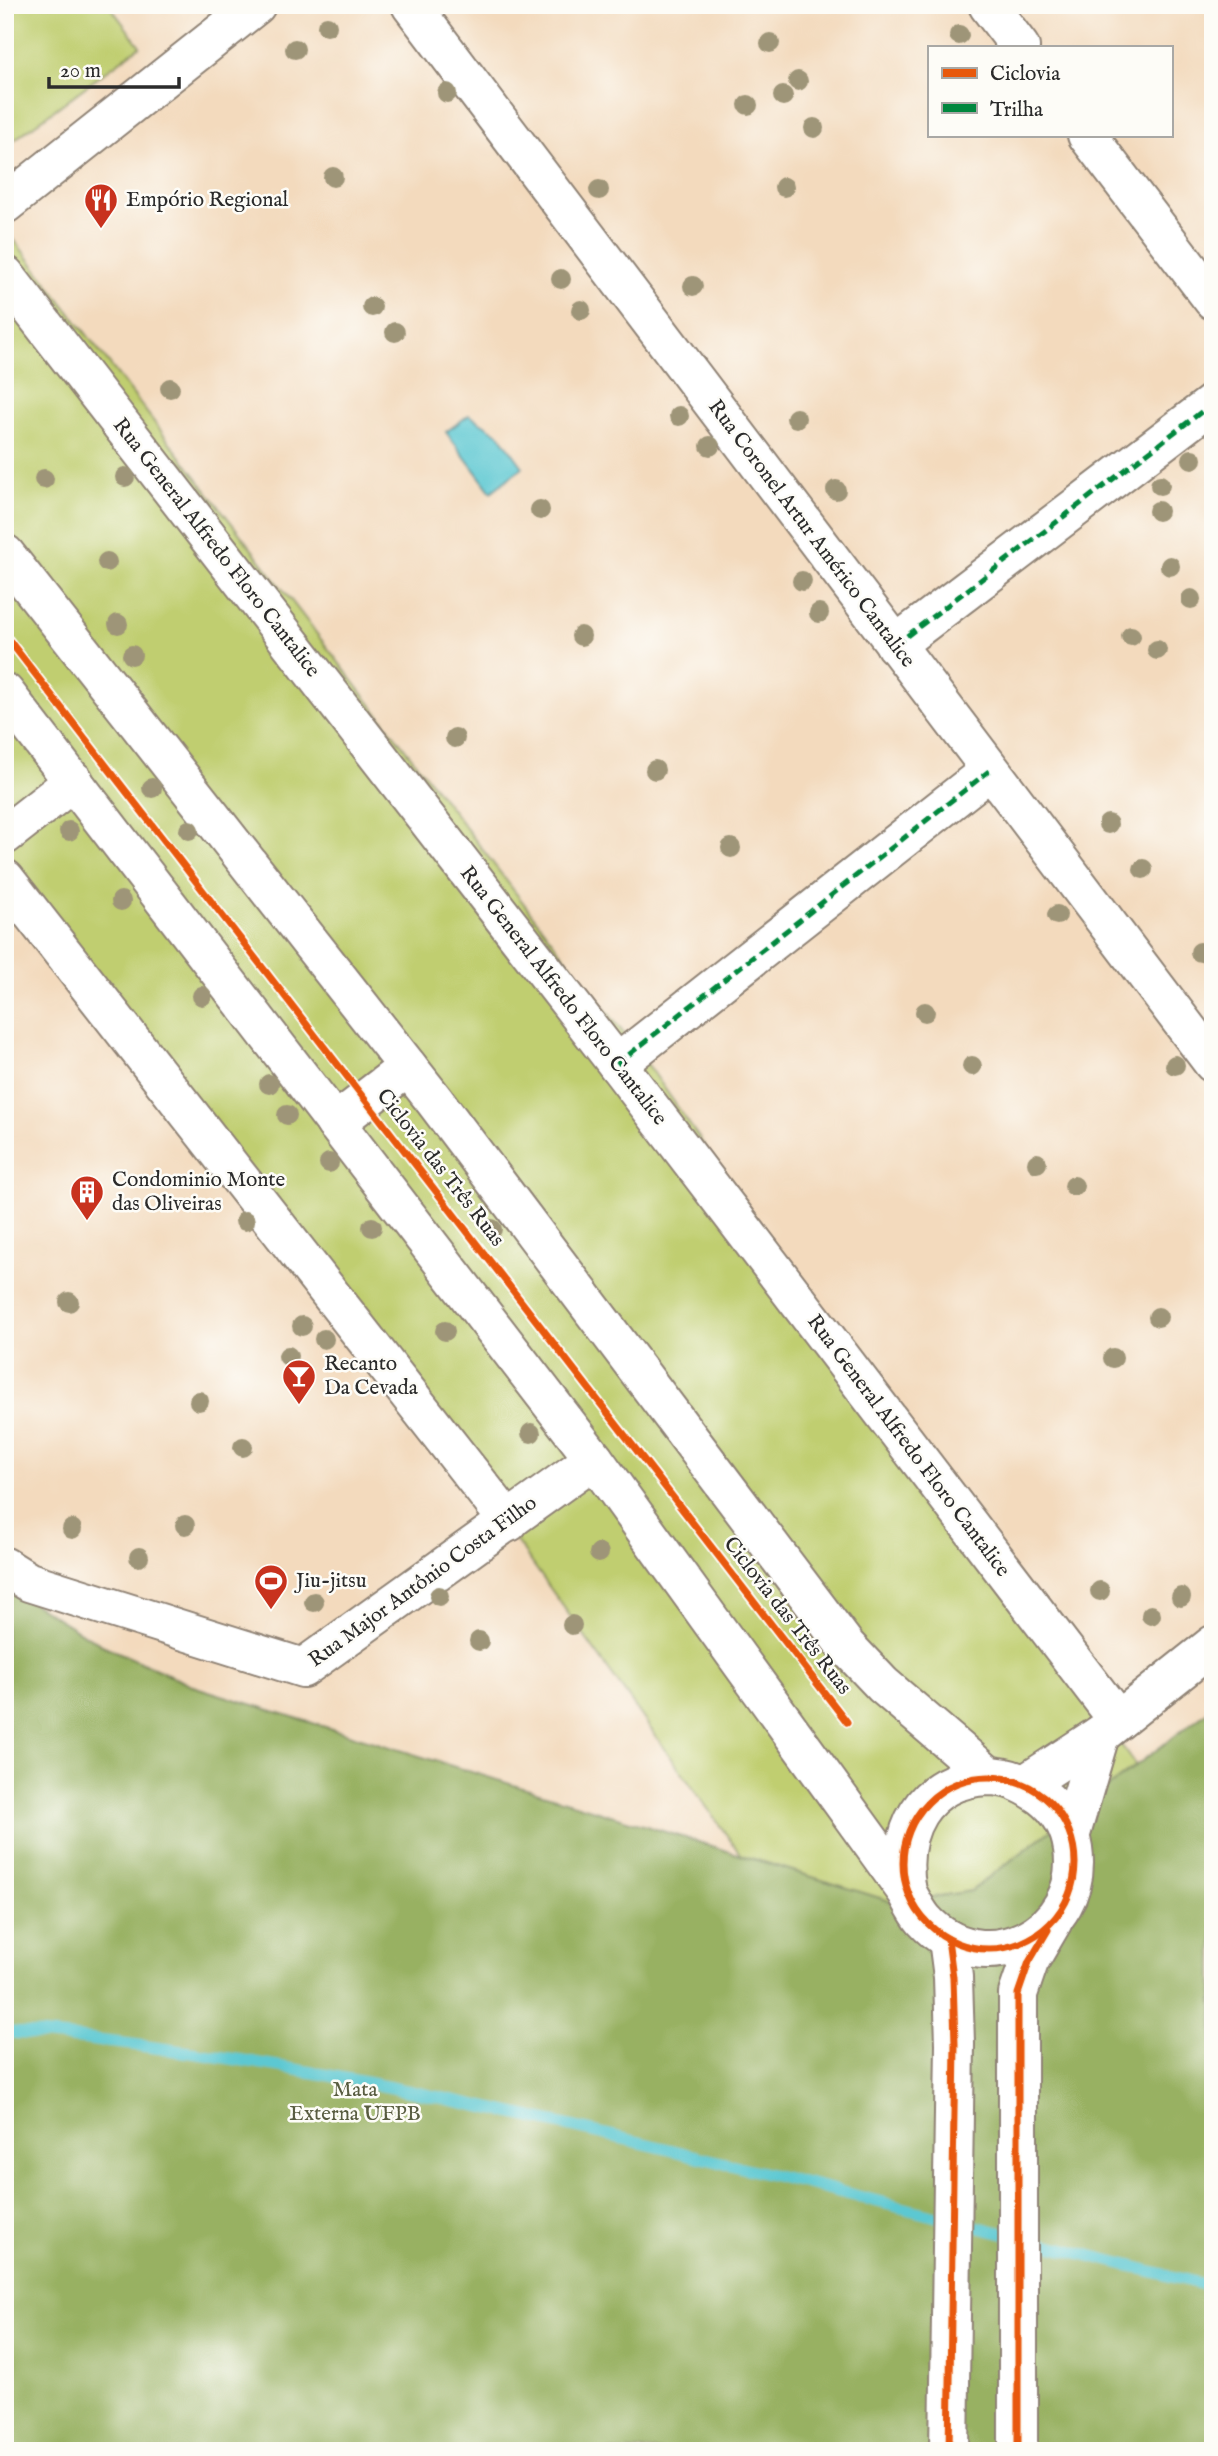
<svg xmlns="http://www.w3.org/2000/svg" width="1218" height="2456" viewBox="0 0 1218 2456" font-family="'IM FELL English',serif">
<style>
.green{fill:#c0ce70;stroke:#767c4e;stroke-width:2}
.forest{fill:#98b162;stroke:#626e46;stroke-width:2}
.water{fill:#5bc8d2;stroke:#437a7e;stroke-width:2}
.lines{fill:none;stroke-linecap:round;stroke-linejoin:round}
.stream{stroke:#5bc8d2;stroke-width:12}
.minor-casing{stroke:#8f8274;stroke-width:42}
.major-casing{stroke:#8f8274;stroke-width:42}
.minor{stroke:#fff;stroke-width:38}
.major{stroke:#fff;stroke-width:38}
.quiet{stroke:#00873e;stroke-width:5;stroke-dasharray:10 5;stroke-linecap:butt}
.cycleway-casing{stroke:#fdfcf7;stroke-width:11}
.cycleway{stroke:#e8590c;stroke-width:7}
.tree{fill:#9e9578}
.labels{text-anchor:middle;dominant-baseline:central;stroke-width:5;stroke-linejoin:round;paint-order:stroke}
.poi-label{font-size:21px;fill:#2b2b2b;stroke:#fdfcf7;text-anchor:start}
.street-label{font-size:21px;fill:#2b2b2b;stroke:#fdfcf7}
.park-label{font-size:21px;fill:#585c40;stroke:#fdfcf7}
</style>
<rect width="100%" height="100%" fill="#fdfcf7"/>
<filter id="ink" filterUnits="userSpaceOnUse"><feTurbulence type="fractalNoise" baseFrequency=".0143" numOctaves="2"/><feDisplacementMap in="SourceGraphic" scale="14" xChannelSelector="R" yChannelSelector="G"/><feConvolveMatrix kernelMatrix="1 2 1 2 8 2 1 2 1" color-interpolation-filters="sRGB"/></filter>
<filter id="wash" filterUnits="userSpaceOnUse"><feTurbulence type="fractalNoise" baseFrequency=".00686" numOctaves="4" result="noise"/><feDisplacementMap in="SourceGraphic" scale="28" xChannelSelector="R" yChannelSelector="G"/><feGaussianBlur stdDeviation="1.57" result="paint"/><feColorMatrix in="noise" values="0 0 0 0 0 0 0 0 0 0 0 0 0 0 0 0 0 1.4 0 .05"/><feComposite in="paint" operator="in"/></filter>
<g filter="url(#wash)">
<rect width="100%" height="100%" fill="#f3dabd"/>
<!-- green -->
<g class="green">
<polygon points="5,5 109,5 140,46 6,146"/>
<polygon points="5,228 651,1069 1136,1766 971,1891 896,1903 741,1855 522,1549 5,883"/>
</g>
<!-- forest -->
<polygon class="forest" points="5,1586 102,1645 199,1688 896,1903 971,1891 1213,1707 1213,2451 5,2451"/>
<!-- water -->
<polygon class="water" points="469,415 499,434 523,467 491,492 446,432"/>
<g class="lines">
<!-- stream -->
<path class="stream" d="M5,2032C226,2048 444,2096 659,2147C844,2192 1028,2239 1213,2287"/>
</g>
</g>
<g filter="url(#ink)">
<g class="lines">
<!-- minor casing -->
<g class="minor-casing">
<g id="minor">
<polyline points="411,5 1213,1063"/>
<polyline points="988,5 1020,47"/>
<polyline points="1087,135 1213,300"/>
<polyline points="5,204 256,5"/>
<polyline points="5,275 617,1064 1118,1720"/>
<polyline points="895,645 1213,403"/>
<polyline points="5,835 74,781"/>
<polyline points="5,879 509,1522"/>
<polyline points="617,1064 989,771"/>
<polyline points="335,1123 408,1067"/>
<polyline points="5,1567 29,1582 303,1668 594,1459"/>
<polyline points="948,1939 953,1977 955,2044 949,2451"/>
<polyline points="1018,2451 1018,1994 1029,1962 1053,1921"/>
</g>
</g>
<!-- major casing -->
<g class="major-casing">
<g id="major">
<polyline points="5,554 434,1100 846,1646 883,1685 989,1776"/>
<path d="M5,693L594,1459L907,1892C912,1901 917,1912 924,1920C982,1984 1085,1934 1073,1849C1070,1828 1059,1809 1042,1796C1025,1784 1009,1776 988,1776C921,1779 896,1833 907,1892"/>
<polyline points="1025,1784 1100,1735 1213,1645"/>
<polyline points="1071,1834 1100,1735"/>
</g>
</g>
<!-- minor -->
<use href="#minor" class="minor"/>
<!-- major -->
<use href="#major" class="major"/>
<!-- quiet -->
<g class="quiet">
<polyline points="895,645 1213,403"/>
<polyline points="617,1064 989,771"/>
</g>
<!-- cycleway casing -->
<g class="cycleway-casing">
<g id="cycleway">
<polyline points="5,635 847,1722"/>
<circle cx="989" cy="1863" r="86"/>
<polyline points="948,1939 953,1977 955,2044 949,2451"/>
<polyline points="1018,2451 1018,1994 1029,1962 1048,1930"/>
</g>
</g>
<!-- cycleway -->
<use href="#cycleway" class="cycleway"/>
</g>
<!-- trees -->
<g class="tree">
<circle cx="327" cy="26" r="10"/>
<circle cx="959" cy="35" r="10"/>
<circle cx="770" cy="43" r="10"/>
<circle cx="295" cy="49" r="10"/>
<circle cx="798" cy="81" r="10"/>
<circle cx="447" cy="93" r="10"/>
<circle cx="783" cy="96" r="10"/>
<circle cx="748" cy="105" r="10"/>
<circle cx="814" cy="128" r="10"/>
<circle cx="333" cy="177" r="10"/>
<circle cx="784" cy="187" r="10"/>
<circle cx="599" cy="190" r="10"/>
<circle cx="561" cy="279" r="10"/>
<circle cx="693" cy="286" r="10"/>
<circle cx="372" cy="307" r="10"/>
<circle cx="581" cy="310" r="10"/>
<circle cx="395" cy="332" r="10"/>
<circle cx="170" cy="388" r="10"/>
<circle cx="679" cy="416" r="10"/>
<circle cx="796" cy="418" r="10"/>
<circle cx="710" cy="446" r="10"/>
<circle cx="1192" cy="459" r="10"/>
<circle cx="125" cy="477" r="10"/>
<circle cx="44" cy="479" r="10"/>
<circle cx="1160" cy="485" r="10"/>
<circle cx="836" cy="490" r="10"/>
<circle cx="540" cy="510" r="10"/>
<circle cx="1158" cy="511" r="10"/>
<circle cx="107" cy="562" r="10"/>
<circle cx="1170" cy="566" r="10"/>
<circle cx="802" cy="581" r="10"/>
<circle cx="1191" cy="599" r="10"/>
<circle cx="819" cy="613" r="10"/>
<circle cx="118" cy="624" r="10"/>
<circle cx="581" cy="636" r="10"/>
<circle cx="1131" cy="636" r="10"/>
<circle cx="1157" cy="650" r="10"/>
<circle cx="132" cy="655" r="10"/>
<circle cx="455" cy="738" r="10"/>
<circle cx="655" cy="770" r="10"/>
<circle cx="152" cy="788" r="10"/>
<circle cx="1108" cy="824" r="10"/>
<circle cx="189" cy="830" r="10"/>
<circle cx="69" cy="831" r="10"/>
<circle cx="731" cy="848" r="10"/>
<circle cx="1143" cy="869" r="10"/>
<circle cx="121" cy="901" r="10"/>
<circle cx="1057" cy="915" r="10"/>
<circle cx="1200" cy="952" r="10"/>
<circle cx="202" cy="996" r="10"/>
<circle cx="925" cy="1012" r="10"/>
<circle cx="1175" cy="1065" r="10"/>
<circle cx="972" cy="1066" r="10"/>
<circle cx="269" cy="1084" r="10"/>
<circle cx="287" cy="1115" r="10"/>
<circle cx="329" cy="1163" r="10"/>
<circle cx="1037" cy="1163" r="10"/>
<circle cx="1074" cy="1186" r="10"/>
<circle cx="245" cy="1221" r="10"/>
<circle cx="372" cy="1227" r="10"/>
<circle cx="492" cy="1229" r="10"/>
<circle cx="69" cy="1302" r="10"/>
<circle cx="1158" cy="1317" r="10"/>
<circle cx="302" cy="1326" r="10"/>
<circle cx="445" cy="1331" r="10"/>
<circle cx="324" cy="1339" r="10"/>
<circle cx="288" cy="1356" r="10"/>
<circle cx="1113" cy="1358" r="10"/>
<circle cx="199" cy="1401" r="10"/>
<circle cx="531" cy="1433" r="10"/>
<circle cx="243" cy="1447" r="10"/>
<circle cx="185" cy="1525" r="10"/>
<circle cx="72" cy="1529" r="10"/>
<circle cx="599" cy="1553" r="10"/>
<circle cx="139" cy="1557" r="10"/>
<circle cx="1100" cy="1591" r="10"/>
<circle cx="439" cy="1596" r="10"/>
<circle cx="1181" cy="1597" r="10"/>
<circle cx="314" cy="1602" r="10"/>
<circle cx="1151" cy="1615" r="10"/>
<circle cx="572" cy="1625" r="10"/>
<circle cx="479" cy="1641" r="10"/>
</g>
</g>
<!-- icons -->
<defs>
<g id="restaurant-pin" transform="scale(1.75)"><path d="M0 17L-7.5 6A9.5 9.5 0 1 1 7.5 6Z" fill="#c8321e" stroke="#fdfcf7"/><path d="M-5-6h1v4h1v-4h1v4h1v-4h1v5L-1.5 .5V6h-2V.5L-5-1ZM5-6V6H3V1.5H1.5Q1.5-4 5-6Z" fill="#fff"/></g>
<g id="building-pin" transform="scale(1.75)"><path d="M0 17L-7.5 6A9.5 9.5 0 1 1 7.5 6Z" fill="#c8321e" stroke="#fdfcf7"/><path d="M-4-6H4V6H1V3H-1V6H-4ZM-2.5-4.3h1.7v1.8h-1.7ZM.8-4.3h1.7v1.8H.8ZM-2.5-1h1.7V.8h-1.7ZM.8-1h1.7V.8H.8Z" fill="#fff"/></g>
<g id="bar-pin" transform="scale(1.75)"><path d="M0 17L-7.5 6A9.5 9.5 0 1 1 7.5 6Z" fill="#c8321e" stroke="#fdfcf7"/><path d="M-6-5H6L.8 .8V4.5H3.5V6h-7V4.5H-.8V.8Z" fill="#fff"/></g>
<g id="stadium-pin" transform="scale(1.75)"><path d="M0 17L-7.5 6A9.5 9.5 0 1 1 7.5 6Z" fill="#c8321e" stroke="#fdfcf7"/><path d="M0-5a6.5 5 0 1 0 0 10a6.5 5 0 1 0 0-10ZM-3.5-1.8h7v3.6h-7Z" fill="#fff"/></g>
</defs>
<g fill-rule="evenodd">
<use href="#restaurant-pin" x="101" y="200"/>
<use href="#building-pin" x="87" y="1192"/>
<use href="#bar-pin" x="299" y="1376"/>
<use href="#stadium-pin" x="271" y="1581"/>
</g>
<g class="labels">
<!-- poi labels -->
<g class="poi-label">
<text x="126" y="200">Empório Regional</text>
<text x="112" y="1180">Condominio Monte<tspan x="112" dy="24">das Oliveiras</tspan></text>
<text x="324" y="1364">Recanto<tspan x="324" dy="24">Da Cevada</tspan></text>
<text x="296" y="1581">Jiu-jitsu</text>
</g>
<!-- street labels -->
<g class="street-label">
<text transform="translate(811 534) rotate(53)">Rua Coronel Artur Américo Cantalice</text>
<text transform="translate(216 548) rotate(52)">Rua General Alfredo Floro Cantalice</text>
<text transform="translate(563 996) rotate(52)">Rua General Alfredo Floro Cantalice</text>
<text transform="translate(440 1168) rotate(52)">Ciclovia das Três Ruas</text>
<text transform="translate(908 1446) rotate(53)">Rua General Alfredo Floro Cantalice</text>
<text transform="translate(423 1582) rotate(-36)">Rua Major Antônio Costa Filho</text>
<text transform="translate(787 1616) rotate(52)">Ciclovia das Três Ruas</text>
</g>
<!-- park labels -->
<g class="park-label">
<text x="355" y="2090">Mata<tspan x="355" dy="24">Externa UFPB</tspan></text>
</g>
</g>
<!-- margin -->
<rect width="1218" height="2456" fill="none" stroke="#fdfcf7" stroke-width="28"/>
<!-- legend -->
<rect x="928" y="46" width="245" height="91" fill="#fdfcf7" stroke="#a9a8a5" stroke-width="2"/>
<rect x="942" y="68" width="35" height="10" fill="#e8590c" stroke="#a9a8a5" stroke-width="2"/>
<text x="990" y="80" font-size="21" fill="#2b2b2b">Ciclovia</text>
<rect x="942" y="103" width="35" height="10" fill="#00873e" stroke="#a9a8a5" stroke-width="2"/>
<text x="990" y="116" font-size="21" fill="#2b2b2b">Trilha</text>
<!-- scale -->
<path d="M49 77v10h130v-10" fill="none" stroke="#2b2b2b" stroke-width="3.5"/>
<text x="60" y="77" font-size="21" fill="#2b2b2b" stroke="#fdfcf7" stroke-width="5" paint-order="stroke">20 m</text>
</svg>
